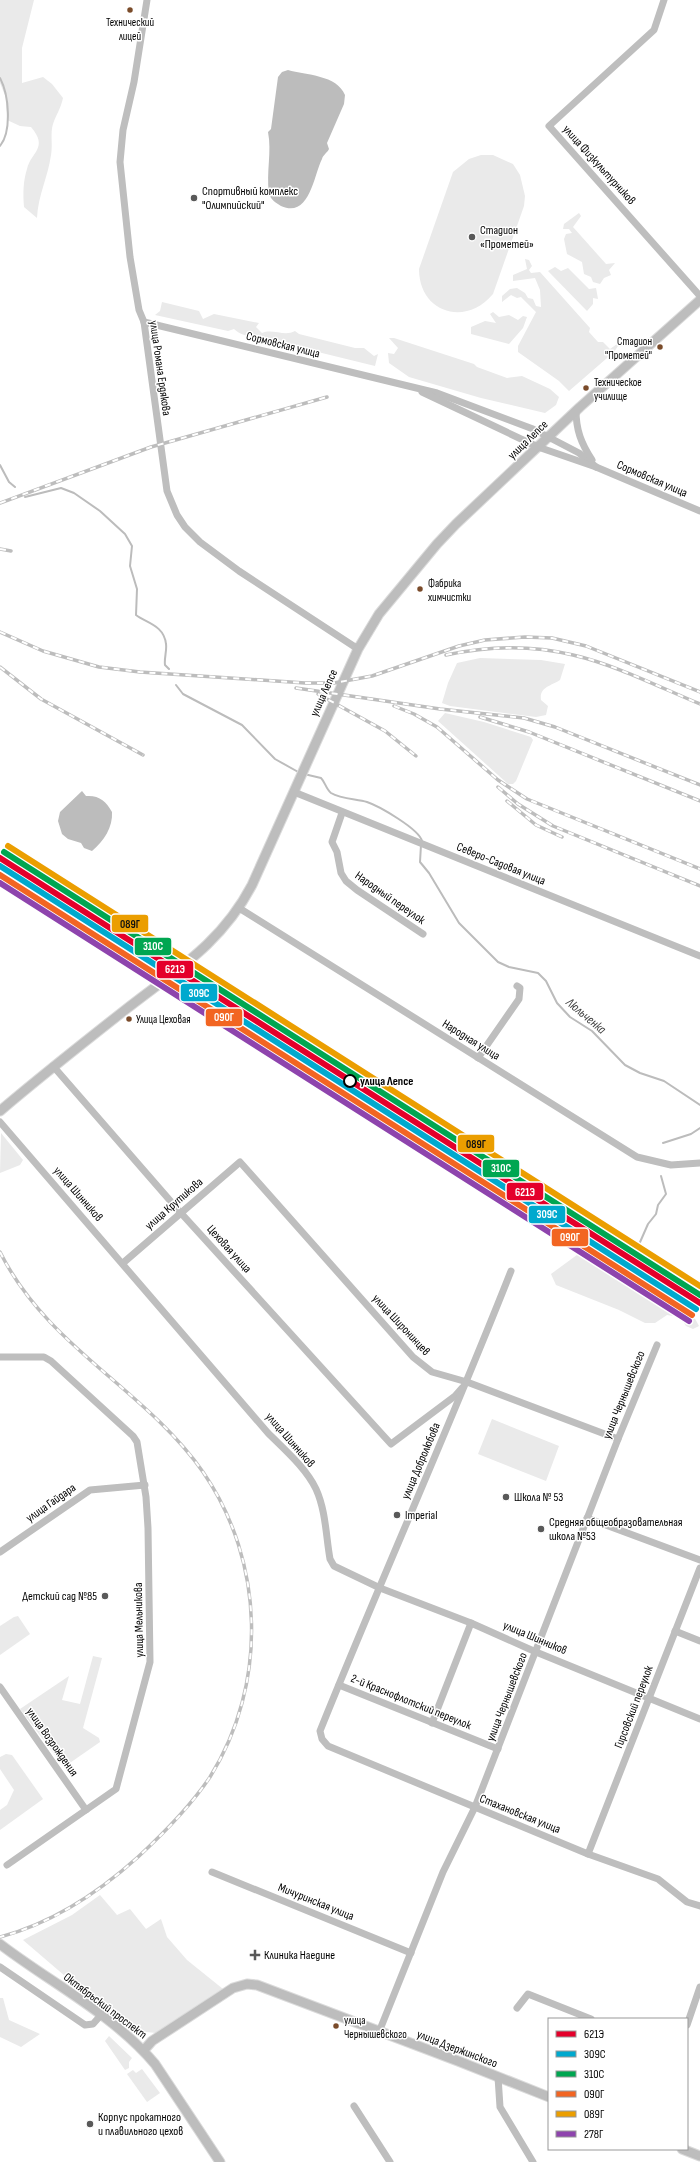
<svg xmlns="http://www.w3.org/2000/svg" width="700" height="2162" viewBox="0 0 700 2162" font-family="'Sofia Sans Condensed',sans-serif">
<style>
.green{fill:#eaeaea}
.water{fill:#bcbcbc}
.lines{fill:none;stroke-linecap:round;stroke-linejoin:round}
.stream{stroke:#bcbcbc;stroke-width:2}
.major-casing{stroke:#dbdbdb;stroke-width:11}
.minor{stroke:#bebebe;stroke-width:7}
.major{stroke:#bdbdbd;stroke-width:9}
.rail-casing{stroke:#bdbdbd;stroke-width:3.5}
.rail{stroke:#fff;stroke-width:2;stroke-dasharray:6;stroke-linecap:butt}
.rail-1-casing{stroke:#fff;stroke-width:9}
.rail-2-casing{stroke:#fff;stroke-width:9}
.rail-3-casing{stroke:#fff;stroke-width:9}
.rail-4-casing{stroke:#fff;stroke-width:9}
.rail-5-casing{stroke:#fff;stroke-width:9}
.rail-6-casing{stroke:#fff;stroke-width:9}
.rail-1{stroke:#e4002b;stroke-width:6}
.rail-2{stroke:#00a9ce;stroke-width:6}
.rail-3{stroke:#00a651;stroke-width:6}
.rail-4{stroke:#f26522;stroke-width:6}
.rail-5{stroke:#eb9e00;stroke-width:6}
.rail-6{stroke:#8e44ad;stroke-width:6}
.bus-dot{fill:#7a4b2a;stroke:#fff;stroke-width:1.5}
.poi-dot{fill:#595959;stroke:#fff;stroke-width:1.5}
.stop-dot{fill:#fff;stroke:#000;stroke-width:2}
.labels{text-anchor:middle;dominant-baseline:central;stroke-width:3;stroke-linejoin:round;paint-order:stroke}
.bus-label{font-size:11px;fill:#000;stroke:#fff;text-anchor:start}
.street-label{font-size:12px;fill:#000;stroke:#fff}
.poi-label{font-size:12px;fill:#000;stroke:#fff;text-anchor:start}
.stop-label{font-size:12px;font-weight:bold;fill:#000;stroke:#fff;text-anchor:start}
.water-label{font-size:13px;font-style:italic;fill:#414141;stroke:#fff}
.line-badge{stroke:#fff;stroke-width:1.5}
.badge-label{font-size:11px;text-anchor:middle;font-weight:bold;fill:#fff}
.pale-badge-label{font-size:11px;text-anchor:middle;font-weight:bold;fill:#111}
</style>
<rect width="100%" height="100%" fill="#fff"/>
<!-- green -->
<g class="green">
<path d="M0,0H34L22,48V83L43,77L52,84L63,98C61,108 56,115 53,124C50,133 53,145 51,155C48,177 38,195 37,218L24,207C23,193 23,182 27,169C31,152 49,148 31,127L20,126L7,120L6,98L0,83Z"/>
<path d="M481,155H493L513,164L520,175L525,196L524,206L493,294C466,327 419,313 419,269L453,172L469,159Z"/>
<polygon points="579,213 581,216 573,227 606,264 615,263 609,270 611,275 604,278 600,284 593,282 591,277 584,274 582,262 567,254 564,239 566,234 572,233 569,229 563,229 564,224"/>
<polygon points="525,259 529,260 532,266 529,270 531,273 540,272 590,328 589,332 598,342 603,342 610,349 617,344 618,346 614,352 569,391 559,381 518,352 518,346 536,312 521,297 517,298 511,295 502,302 502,296 510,289 517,288 525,293 528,298 533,299 536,306 541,307 540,290 535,278 513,281 513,275 527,269"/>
<polygon points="555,267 561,271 568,268 589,289 596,288 598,299 593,298 593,304 587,311 548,271"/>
<path d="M162,302L199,311L203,319L214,314L259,323L256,327L262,333C273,328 284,337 295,331L299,334L355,348H364L374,356L378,354L375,366L273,341C261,334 245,340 234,329L228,331L155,315L160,311Z"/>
<polygon points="493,312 499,317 509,315 518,320 523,316 527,317 523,328 509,344 471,334 471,327 485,321 496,323 490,314"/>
<polygon points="389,338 394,338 474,364 477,367 507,378 522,376 550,389 559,397 556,405 545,413 481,398 409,377 389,363 388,353 394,354 398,348"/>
<path d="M480,658L541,660L565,664L560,680C551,686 539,687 541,700L548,706L546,715L536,717L450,706L442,703L448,683L457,663Z"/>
<polygon points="445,713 484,722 531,737 533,740 516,781 513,784 508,784 438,721"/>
<polygon points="1,1133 23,1160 20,1165 0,1173"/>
<polygon points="581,1252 595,1252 614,1275 654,1286 671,1296 693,1315 699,1326 693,1329 686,1326 680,1317 667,1315 655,1323 645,1323 619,1310 556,1285 551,1274"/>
<polygon points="492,1419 559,1446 546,1481 478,1454"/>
<polygon points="18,1616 30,1634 0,1655 0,1626 14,1617"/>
<polygon points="93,1656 102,1658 83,1728 99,1738 100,1742 64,1767 20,1709 69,1676 62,1700 80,1704"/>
<polygon points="6,1754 12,1755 43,1799 0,1830 0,1810 7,1805 14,1790 0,1769 0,1757"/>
<polygon points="100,1895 117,1915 130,1909 146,1929 161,1919 167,1937 187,1960 223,1989 156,2033 137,2031 65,1976 23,1940 72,1915"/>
<polygon points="0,1998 3,1998 9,2020 40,2034 21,2047 0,2037"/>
<polygon points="109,2036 132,2058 129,2062 129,2068 125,2070 105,2041"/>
<polygon points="142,2069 160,2093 147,2102 127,2074 133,2070 136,2073"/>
</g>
<!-- water -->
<g class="water">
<path d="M288,70C306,75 337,75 345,95L344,104L327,143L329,149C327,153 323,155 322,159C314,174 310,219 281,206C276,203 270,199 269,193C266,172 272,152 268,132L271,129L278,77L282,72Z"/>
<path d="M82,791L86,796C99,795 106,801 112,812C113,827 104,841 92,851L84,848L81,843L68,839L62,834L58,821L60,812Z"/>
</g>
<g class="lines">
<!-- stream -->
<g class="stream">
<path d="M0,78C9,95 12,131 0,146"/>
<polyline points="0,465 9,482 15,487"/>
<path d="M25,497L61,488L74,493L100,511L125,534L132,546L130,566L137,589L136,615C146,623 164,625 166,644C167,651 164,658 165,665L169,669"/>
<polyline points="176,685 183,694 242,725 275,759 300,773"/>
<path d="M304,774L321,778C325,782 326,789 331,793C341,799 356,799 367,802C379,806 419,829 422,841"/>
<polyline points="421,845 420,862 429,873 459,923 498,962 509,967 538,973 546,981 557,1003 570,1017 592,1031 625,1065 640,1073 664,1081 700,1105"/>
<polyline points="223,1016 230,1019 237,1018 269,1041 303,1060 322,1077 342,1087 370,1109 388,1117 427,1142"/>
<polyline points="663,1143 691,1134 700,1128"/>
<polyline points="445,1154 460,1167 475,1174 491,1188 506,1194 516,1203 537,1205 550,1213 576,1233 583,1235 591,1241 597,1261 601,1264 611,1269 620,1269 627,1260"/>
<polyline points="631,1254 637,1249 648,1224 656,1214 658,1205 666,1194 661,1176"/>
</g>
<!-- major casing -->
<g class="major-casing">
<g id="major">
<path d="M0,1111C41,1076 83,1043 125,1010C176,970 221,944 252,885L358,649L379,614L437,544L456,524L580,407L700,300"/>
<path d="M0,1944C51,1983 113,2014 155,2064L220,2162"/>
<polyline points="144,2050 152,2041 233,1988 247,1984 257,1985 458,2061 549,2097"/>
<polyline points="682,2149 700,2156"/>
</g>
</g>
<!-- minor -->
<g class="minor">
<polyline points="147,0 134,82 123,130 120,162 130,257 139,310 144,322 167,491 177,515 185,527 200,542 239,571 358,649"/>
<polyline points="664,0 654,30 549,126 700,296"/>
<polyline points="144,322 437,393 533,429 579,453 596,467"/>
<polyline points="422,392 538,447 596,467 700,511"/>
<path d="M576,410C576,430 581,443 592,460"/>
<polyline points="294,792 700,956"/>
<polyline points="342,813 332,842 337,852 341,873 346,881 357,890 423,934"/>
<polyline points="239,908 637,1157 671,1165 700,1163"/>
<polyline points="478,1058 519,999 520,988 517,986"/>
<polyline points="53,1066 180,1212 391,1444 455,1396 462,1388"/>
<path d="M0,1122L268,1433C285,1450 306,1468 316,1489C326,1511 326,1537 330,1559L334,1566L380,1588L471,1623L536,1652L700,1719"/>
<polyline points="123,1263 240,1162 413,1357 432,1372 467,1382 618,1439"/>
<path d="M511,1271C450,1426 382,1577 320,1731L322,1739L328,1746L588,1854L658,1879L687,1902L700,1906"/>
<polyline points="0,1357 44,1357 51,1361 133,1436 137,1442 146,1497 148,1528 150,1662 116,1789 7,1865"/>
<polyline points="587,1518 700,1560"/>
<polyline points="0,1552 90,1490 145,1485"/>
<polyline points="675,1631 700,1641"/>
<polyline points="339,1685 498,1749"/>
<polyline points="0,1687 86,1810"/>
<polyline points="432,1723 471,1623"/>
<polyline points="588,1854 700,1568"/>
<polyline points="212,1872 411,1953"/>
<polyline points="0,1967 85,2025 93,2024 101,2015"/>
<polyline points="517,2008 528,1994 591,2019"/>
<polyline points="687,2025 700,1987"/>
<polyline points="379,2032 443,1872 475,1807 618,1439 657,1345"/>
<polyline points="498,2077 500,2107 533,2162"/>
<polyline points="354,2106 390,2162"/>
</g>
<!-- major -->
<use href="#major" class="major"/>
<!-- rail casing -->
<g class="rail-casing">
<g id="rail">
<polyline points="0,503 151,447 327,397"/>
<polyline points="0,549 11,551"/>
<polyline points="0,632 43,651 99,667 140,672 305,683 334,683 372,676 459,646 485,640 525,637 552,638 586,646 700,692"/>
<path d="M446,655C487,646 532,645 573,655C616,665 659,687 700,704"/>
<polyline points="0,667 41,699 143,755"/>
<polyline points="296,688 440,709 524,718 555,727 700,785"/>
<polyline points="318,694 385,731 416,756"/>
<polyline points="394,706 414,714 437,727 498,780 527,799 700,869"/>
<polyline points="480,717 529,732 700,801"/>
<polyline points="498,787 518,804 553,826 700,886"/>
<polyline points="507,801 536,825 562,837"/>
<path d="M0,1252C48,1348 144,1388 203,1472C265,1562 268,1684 210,1777C190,1807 165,1832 138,1857C98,1893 53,1923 0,1937"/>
</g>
</g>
<!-- rail -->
<use href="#rail" class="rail"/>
<!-- rail-1 casing -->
<g class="rail-1-casing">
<polyline id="rail-1" points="0,858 700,1303"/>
</g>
<!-- rail-2 casing -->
<g class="rail-2-casing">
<polyline id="rail-2" points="0,866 696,1309"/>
</g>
<!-- rail-3 casing -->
<g class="rail-3-casing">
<polyline id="rail-3" points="4,852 700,1295"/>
</g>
<!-- rail-4 casing -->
<g class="rail-4-casing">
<polyline id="rail-4" points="0,875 692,1315"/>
</g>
<!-- rail-5 casing -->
<g class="rail-5-casing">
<polyline id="rail-5" points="8,846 700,1286"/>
</g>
<!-- rail-6 casing -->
<g class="rail-6-casing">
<polyline id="rail-6" points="0,883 689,1321"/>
</g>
<!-- rail-1 -->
<use href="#rail-1" class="rail-1"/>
<!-- rail-2 -->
<use href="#rail-2" class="rail-2"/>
<!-- rail-3 -->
<use href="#rail-3" class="rail-3"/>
<!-- rail-4 -->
<use href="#rail-4" class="rail-4"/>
<!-- rail-5 -->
<use href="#rail-5" class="rail-5"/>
<!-- rail-6 -->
<use href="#rail-6" class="rail-6"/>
</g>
<!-- markers -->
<g class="bus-dot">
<circle cx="130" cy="10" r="3.5"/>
<circle cx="660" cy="347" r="3.5"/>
<circle cx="586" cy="388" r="3.5"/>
<circle cx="420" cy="589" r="3.5"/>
<circle cx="129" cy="1019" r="3.5"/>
<circle cx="336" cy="2026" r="3.5"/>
</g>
<g class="poi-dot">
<circle cx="194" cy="198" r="4"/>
<circle cx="472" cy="237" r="4"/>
<circle cx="506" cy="1497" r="4"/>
<circle cx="397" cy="1515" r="4"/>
<circle cx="541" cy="1529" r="4"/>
<circle cx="105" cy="1596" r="4"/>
<path d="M253 1949h4v4h4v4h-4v4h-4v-4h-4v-4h4z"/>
<circle cx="90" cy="2124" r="4"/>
</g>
<circle class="stop-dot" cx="350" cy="1081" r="6"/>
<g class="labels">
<!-- bus labels -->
<g class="bus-label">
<text x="130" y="22" text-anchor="middle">Технический<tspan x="130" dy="14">лицей</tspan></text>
<text x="652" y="341" text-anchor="end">Стадион<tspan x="652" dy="14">"Прометей"</tspan></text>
<text x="594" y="382">Техническое<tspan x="594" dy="14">училище</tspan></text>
<text x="428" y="583">Фабрика<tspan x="428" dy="14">химчистки</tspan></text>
<text x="136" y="1019">Улица Цеховая</text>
<text x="344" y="2020">улица<tspan x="344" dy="14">Чернышевского</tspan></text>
</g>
<!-- street labels -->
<g class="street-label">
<text transform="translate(599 165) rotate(48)">улица Физкультурников</text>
<text transform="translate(283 345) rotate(14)">Сормовская улица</text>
<text transform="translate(160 368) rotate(82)">улица Романа Ердякова</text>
<text transform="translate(528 440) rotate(-44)">улица Лепсе</text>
<text transform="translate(652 479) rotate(23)">Сормовская улица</text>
<text transform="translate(324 693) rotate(-66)">улица Лепсе</text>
<text transform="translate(501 864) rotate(22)">Северо-Садовая улица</text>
<text transform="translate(390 898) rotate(35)">Народный переулок</text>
<text transform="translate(471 1040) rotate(32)">Народная улица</text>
<text transform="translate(78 1194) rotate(49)">улица Шинников</text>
<text transform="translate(174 1204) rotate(-41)">улица Крутикова</text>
<text transform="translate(229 1249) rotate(48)">Цеховая улица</text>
<text transform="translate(401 1325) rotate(47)">улица Широнинцев</text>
<text transform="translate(624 1395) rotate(-68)">улица Чернышевского</text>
<text transform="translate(290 1440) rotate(49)">улица Шинников</text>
<text transform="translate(421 1461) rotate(-67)">улица Добролюбова</text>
<text transform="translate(51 1503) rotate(-35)">улица Гайдара</text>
<text transform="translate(139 1620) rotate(-91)">улица Мельникова</text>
<text transform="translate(535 1638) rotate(23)">улица Шинников</text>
<text transform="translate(507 1697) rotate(-69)">улица Чернышевского</text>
<text transform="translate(411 1702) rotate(22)">2-й Краснофлотский переулок</text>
<text transform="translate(634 1707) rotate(-69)">Гирсовский переулок</text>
<text transform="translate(52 1742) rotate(55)">улица Возрождения</text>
<text transform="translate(520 1814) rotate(22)">Стахановская улица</text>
<text transform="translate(316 1902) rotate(22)">Мичуринская улица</text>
<text transform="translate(105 2006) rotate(37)">Октябрьский проспект</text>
<text transform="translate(457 2049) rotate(21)">улица Дзержинского</text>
</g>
<!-- poi labels -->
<g class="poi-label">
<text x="202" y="191">Спортивный комплекс<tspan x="202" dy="14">"Олимпийский"</tspan></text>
<text x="480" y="230">Стадион<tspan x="480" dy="14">«Прометей»</tspan></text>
<text x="514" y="1497">Школа № 53</text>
<text x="405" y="1515">Imperial</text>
<text x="549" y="1522">Средняя общеобразовательная<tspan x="549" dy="14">школа №53</tspan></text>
<text x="97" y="1596" text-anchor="end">Детский сад №85</text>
<text x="264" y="1955">Клиника Наедине</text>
<text x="98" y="2117">Корпус прокатного<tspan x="98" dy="14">и плавильного цехов</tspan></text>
</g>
<!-- stop labels -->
<g class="stop-label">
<text x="360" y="1081">улица Лепсе</text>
</g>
<!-- water labels -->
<g class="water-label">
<text transform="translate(586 1016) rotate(40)">Люльченка</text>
</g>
</g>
<g class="line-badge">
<rect x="111" y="914" width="38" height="19" rx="4" fill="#eb9e00"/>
<rect x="134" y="937" width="38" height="19" rx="4" fill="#00a651"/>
<rect x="156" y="960" width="38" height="19" rx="4" fill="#e4002b"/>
<rect x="180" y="983" width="38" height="19" rx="4" fill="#00a9ce"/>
<rect x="205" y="1008" width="38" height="19" rx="4" fill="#f26522"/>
<rect x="457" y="1134" width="38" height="19" rx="4" fill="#eb9e00"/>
<rect x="482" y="1159" width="38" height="19" rx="4" fill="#00a651"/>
<rect x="506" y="1182" width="38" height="19" rx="4" fill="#e4002b"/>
<rect x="528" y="1205" width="38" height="19" rx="4" fill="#00a9ce"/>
<rect x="551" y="1228" width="38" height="19" rx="4" fill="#f26522"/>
</g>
<g class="badge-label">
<text x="153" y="950">310С</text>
<text x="175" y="973">621Э</text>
<text x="199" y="997">309С</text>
<text x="224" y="1021">090Г</text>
<text x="501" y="1172">310С</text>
<text x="525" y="1196">621Э</text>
<text x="547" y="1218">309С</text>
<text x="570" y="1241">090Г</text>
</g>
<g class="pale-badge-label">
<text x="130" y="928">089Г</text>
<text x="476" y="1148">089Г</text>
</g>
<!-- legend -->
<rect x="548" y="2018" width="140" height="132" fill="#ffffff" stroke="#999999"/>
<rect x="556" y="2031" width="20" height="6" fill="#e4002b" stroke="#999999"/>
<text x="584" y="2038" font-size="12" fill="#000000">621Э</text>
<rect x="556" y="2051" width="20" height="6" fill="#00a9ce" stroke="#999999"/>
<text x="584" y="2058" font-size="12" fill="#000000">309С</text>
<rect x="556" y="2071" width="20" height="6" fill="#00a651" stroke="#999999"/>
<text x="584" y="2078" font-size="12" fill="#000000">310С</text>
<rect x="556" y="2091" width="20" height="6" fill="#f26522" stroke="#999999"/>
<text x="584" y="2098" font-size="12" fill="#000000">090Г</text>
<rect x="556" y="2111" width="20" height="6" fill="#eb9e00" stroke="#999999"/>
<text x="584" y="2118" font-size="12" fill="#000000">089Г</text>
<rect x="556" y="2131" width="20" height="6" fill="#8e44ad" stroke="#999999"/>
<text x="584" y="2138" font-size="12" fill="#000000">278Г</text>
</svg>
